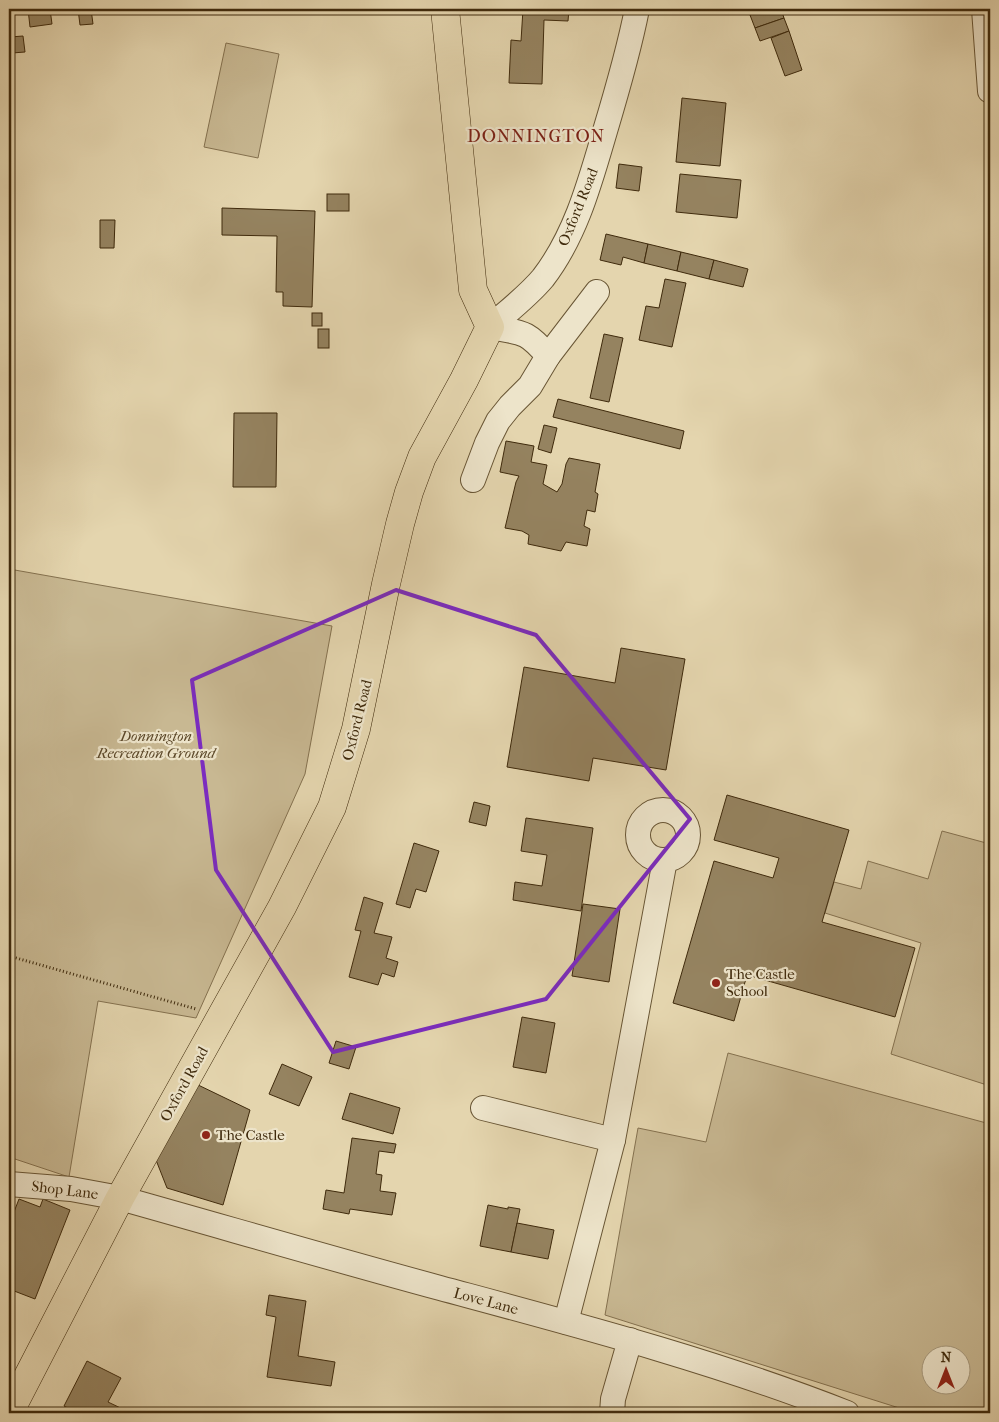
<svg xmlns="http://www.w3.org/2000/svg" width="999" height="1422" viewBox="0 0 999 1422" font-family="'IM FELL French Canon',serif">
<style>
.green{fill:#c8b892;stroke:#84714f;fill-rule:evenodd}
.building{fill:#958360;stroke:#3f2a0c}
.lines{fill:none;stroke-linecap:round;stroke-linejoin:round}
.minor-casing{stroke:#685534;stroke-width:26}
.major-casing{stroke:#3f2a0c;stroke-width:29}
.path{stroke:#3f2a0c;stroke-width:3;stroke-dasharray:1 2.5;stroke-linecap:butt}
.minor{stroke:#ede4ca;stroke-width:24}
.major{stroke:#e4d5ae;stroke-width:28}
.marked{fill:none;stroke:#7b2cbf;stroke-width:4;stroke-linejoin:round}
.poi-dot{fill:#8f2418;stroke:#ede4ca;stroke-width:2}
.labels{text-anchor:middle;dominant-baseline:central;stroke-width:4.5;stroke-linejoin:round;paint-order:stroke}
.street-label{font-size:15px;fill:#3f2a0c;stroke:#ede4ca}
.park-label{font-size:15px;font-style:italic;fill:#5a4627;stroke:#ede4ca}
.poi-label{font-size:15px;fill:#3f2a0c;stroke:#ede4ca;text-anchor:start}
.quarter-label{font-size:18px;letter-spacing:1px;fill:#7a1f14;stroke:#ede4ca}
</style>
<rect width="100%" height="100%" fill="#e4d5ae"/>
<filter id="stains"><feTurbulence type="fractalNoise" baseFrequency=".004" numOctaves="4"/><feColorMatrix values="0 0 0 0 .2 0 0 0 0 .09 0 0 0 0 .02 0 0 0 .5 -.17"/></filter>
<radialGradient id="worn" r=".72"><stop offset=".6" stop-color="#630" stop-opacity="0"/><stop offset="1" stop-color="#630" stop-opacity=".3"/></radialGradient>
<!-- green -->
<g class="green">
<polygon points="226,43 279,54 258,158 204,147"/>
<polygon points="9,569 332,626 305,774 196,1018 98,1001 69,1177 9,1157"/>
<polygon points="942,831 990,844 990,1086 891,1054 921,943 825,913 834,882 861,889 868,861 928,879"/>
<path d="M728,1053L990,1124V1413H915L605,1315L638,1128L706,1142ZM932,1354H962V1384H932Z"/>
</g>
<!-- building -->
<g class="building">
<polygon points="28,9 50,9 52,24 30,27"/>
<polygon points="78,9 91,9 93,24 80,25"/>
<polygon points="360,9 394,9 393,14"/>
<polygon points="523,9 569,9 568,21 544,20 542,84 509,83 511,40 521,41"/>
<polygon points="748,9 767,9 750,15"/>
<polygon points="767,9 781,9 784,18 755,28 750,15"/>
<polygon points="784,18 789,31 760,41 755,28"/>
<polygon points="789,31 802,70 785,76 771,38"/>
<polygon points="23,36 25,52 12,53 10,37"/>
<polygon points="682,98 726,103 720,166 676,162"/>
<polygon points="619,164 642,167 639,191 616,188"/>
<polygon points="680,174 741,180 737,218 676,212"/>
<rect x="327" y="194" width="22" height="17"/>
<polygon points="222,208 315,211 312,307 283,306 283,292 276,292 277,236 222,235"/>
<polygon points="100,220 115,220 114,248 100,248"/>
<polygon points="606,234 648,244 644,263 623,257 621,265 600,260"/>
<polygon points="648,244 681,252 677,271 644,263"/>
<polygon points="681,252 714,260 709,279 677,271"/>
<polygon points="714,260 748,269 743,287 709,279"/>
<polygon points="665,279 686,283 672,347 639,340 646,306 659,308"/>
<rect x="312" y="313" width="10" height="13"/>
<rect x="318" y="329" width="11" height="19"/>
<polygon points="604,334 623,338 609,402 590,398"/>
<polygon points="558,399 684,431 680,449 553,417"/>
<polygon points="234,413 277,413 276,487 233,487"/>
<polygon points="544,425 557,428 551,453 538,449"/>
<polygon points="506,441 534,446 531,462 547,465 543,484 557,492 562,484 566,464 569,458 600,464 595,492 598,494 595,512 587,510 584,526 590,529 587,546 566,542 561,551 528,544 529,535 522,531 505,528 516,482 519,476 500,472"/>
<polygon points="621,648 685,659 666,770 593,758 589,781 507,767 524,667 615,683"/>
<polygon points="727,795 849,830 822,922 915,948 895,1017 747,975 734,1021 673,1003 714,861 773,878 779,858 714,840"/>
<polygon points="474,802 490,806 486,826 469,822"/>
<polygon points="526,818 593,828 581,911 513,900 515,882 542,886 547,855 521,851"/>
<polygon points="414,843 439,851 426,892 416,889 410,908 396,904"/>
<polygon points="364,897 383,903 374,933 392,937 386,958 398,962 394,977 382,973 378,985 349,977 361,931 355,930"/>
<polygon points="583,904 620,909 609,982 572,976"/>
<polygon points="522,1017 555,1023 546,1073 513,1067"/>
<polygon points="336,1041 356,1047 349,1069 329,1063"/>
<polygon points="282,1064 312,1077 299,1106 269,1094"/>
<polygon points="194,1083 250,1110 223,1205 167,1188 156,1160"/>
<polygon points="350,1093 400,1108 393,1134 342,1119"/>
<polygon points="352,1138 396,1144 394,1153 379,1151 376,1174 382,1175 380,1191 396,1193 392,1215 350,1209 349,1214 323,1209 326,1190 344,1193"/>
<polygon points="19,1199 40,1207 43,1199 70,1210 35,1299 9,1289 9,1225"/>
<polygon points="488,1205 508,1209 508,1207 520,1209 511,1252 480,1246"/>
<polygon points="517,1223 554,1230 548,1259 511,1252"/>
<polygon points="269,1295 306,1301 298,1356 335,1362 331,1386 267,1377 276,1317 266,1315"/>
<polygon points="87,1361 121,1378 108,1402 131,1413 77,1413 64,1406"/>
</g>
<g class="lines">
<!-- minor casing -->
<g class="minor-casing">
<g id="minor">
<polyline points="984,9 990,91"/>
<path d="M490,327C507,312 528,296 543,278C576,235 590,182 605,131C617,91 629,50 637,9"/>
<path d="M490,327C522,333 526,330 548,356"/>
<polyline points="473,480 487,443 498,421 510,406 530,386 548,356 597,292"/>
<circle cx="663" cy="835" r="25"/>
<polyline points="483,1108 613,1140"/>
<path d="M9,1184L71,1189L120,1198C227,1228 333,1259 440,1288C577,1325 715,1361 847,1413"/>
<polyline points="566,1322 613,1140 665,860"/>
<polyline points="612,1413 613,1399 630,1340"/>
</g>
</g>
<!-- major casing -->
<g class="major-casing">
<polyline id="major" points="9,1413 120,1198 282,907 332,807 356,729 386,584 400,524 409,492 422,457 464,380 490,327 473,290 445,9"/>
</g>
<!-- path -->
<polyline class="path" points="9,956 196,1009"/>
<!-- minor -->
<use href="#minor" class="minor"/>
<!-- major -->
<use href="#major" class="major"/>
</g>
<!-- marked area -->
<path class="marked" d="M396,590L536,635L690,819L546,999L333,1052L216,870L192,680Z"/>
<!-- markers -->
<g class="poi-dot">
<circle cx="716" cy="983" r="5"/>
<circle cx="206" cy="1135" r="5"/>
</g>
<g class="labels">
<!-- street labels -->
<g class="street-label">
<text transform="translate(578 207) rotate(-68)">Oxford Road</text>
<text transform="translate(357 720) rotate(-76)">Oxford Road</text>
<text transform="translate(184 1084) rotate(-61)">Oxford Road</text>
<text transform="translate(65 1190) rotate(7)">Shop Lane</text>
<text transform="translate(486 1301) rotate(15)">Love Lane</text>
</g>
<!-- park labels -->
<g class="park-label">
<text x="156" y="736">Donnington<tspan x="156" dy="17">Recreation Ground</tspan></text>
</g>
<!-- poi labels -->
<g class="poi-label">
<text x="726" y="974">The Castle<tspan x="726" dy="17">School</tspan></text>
<text x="216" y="1135">The Castle</text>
</g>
<!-- quarter labels -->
<g class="quarter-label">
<text x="536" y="136">DONNINGTON</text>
</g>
</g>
<!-- margin -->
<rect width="999" height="1422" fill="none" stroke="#e4d5ae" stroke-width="30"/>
<rect x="10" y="10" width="979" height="1402" fill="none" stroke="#3f2a0c" stroke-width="2.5"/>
<rect x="15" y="15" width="969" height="1392" fill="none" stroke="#3f2a0c"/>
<!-- north arrow -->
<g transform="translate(946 1370)"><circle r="24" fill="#ede4ca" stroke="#a79a7e"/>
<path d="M0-4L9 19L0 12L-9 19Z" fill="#8f2418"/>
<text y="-8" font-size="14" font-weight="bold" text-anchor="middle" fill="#3f2a0c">N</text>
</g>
<rect width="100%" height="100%" filter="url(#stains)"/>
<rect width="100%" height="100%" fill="url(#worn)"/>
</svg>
